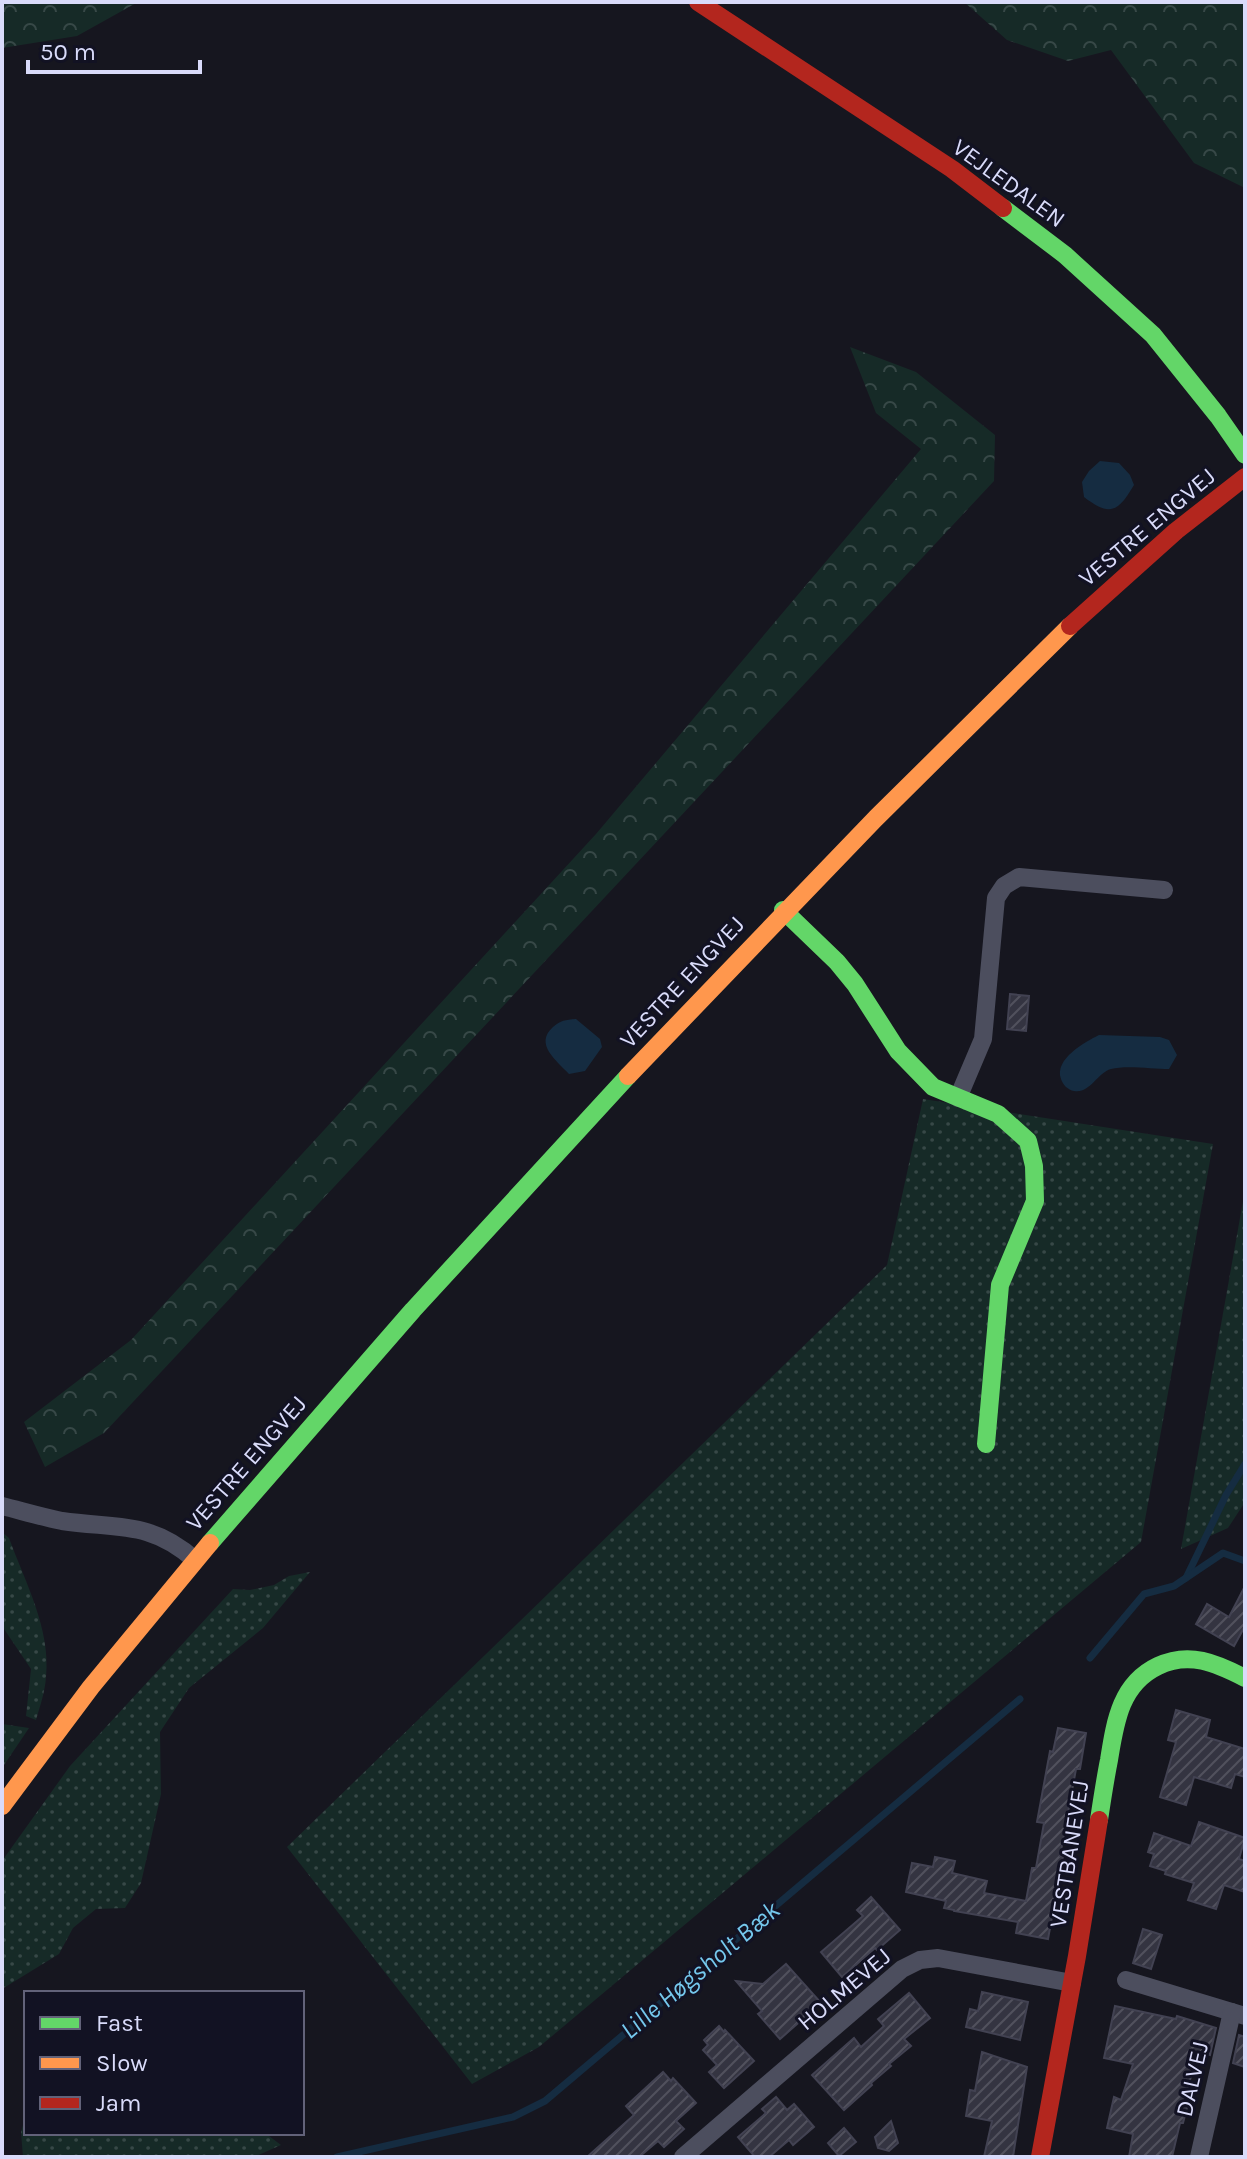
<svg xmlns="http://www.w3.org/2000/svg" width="1247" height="2159" viewBox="0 0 1247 2159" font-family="Karla,sans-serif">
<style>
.grass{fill:url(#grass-dots)}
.forest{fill:url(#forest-crowns)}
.water{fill:#152c41}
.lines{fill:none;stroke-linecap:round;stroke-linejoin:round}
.stream{stroke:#152c41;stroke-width:7}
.building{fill:url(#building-hatch);stroke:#424252;stroke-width:2}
.street{stroke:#4c4e5e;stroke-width:18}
.fast{stroke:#63d668;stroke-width:18}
.slow{stroke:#ff974d;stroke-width:18}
.jam{stroke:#b3261e;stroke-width:18}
.labels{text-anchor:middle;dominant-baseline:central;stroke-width:6;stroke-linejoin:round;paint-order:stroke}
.street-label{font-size:24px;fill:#d9dbfa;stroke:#121223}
.water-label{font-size:26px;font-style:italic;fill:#75c8ed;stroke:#121223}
</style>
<defs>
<pattern id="grass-dots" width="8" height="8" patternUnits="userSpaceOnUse" patternTransform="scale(2)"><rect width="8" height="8" fill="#162a27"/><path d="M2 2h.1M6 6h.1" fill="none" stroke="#374847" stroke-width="1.8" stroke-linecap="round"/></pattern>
<pattern id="forest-crowns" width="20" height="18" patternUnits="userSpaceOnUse" patternTransform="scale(2)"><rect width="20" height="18" fill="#162a27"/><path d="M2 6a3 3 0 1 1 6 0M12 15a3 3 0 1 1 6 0" fill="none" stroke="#374847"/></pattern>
<pattern id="building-hatch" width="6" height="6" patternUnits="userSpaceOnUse" patternTransform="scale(2)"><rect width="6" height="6" fill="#343441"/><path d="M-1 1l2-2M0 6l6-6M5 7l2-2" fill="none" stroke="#51515d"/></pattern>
</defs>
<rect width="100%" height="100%" fill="#16161f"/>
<!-- grass -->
<g class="grass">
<polygon points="923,1099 1213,1144 1141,1542 539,2047 472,2084 287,1847 887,1265"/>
<polygon points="1245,1190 1245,1502 1228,1528 1181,1549"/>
<path d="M2,1532L9,1538C25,1582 51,1629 46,1677C45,1692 40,1706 36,1720L26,1716L31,1669L2,1626Z"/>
<polygon points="310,1572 263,1628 189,1688 160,1732 161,1794 141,1883 125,1908 96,1909 73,1928 59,1954 2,1989 2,1861 70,1766 233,1589 250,1590 274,1585 289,1576"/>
<polygon points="2,1724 29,1728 2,1768"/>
<polygon points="26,2115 26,2133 265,2133 281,2145 254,2157 23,2157 21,2132"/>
</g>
<!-- forest -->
<g class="forest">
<polygon points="2,2 138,2 77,36 2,48"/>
<polygon points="964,2 1245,2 1245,188 1194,163 1111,50 1068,61 1007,40"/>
<polygon points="850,347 916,372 995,435 994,481 104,1433 45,1467 24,1422 131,1340 596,834 921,449 876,413"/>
</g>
<!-- water -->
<g class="water">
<path d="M1100,461L1119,463L1130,475L1134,485C1118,512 1110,517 1084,497L1082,482L1089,471Z"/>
<path d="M576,1019L600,1039L602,1047L585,1071L569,1074C556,1060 534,1044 553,1027C561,1020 565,1020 576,1019Z"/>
<path d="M1099,1035L1160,1037L1169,1040L1177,1055L1169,1069C1153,1069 1126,1065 1111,1069C1097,1073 1090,1094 1074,1091C1068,1090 1063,1085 1061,1079C1054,1059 1085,1042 1099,1035Z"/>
</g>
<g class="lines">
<!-- stream -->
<g class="stream">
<polyline points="1186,1578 1226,1495 1245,1464"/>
<polyline points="1090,1658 1144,1594 1174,1586 1223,1553 1245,1561"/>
<polyline points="337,2157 513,2117 545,2101 1020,1699"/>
</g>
</g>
<!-- building -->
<g class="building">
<polygon points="1010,994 1029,996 1026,1031 1007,1029"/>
<polygon points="1245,1586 1245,1626 1234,1646 1196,1624 1207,1604 1229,1617"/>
<polygon points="1176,1710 1210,1720 1206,1737 1245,1749 1245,1777 1235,1774 1231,1788 1194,1777 1186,1805 1160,1797 1176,1742 1168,1740"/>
<polygon points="1058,1728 1086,1733 1080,1769 1076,1769 1060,1856 1063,1857 1048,1939 1016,1933 1018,1922 954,1911 954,1910 944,1908 946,1901 906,1892 912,1863 933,1867 935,1857 955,1861 952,1873 987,1881 984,1893 1026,1901 1032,1868 1036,1868 1044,1823 1037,1822 1050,1751 1053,1752"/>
<polygon points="1199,1822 1245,1838 1239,1859 1245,1861 1245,1892 1224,1885 1216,1909 1188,1900 1194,1883 1165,1874 1166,1871 1150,1866 1154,1854 1148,1852 1154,1833 1191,1846"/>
<polygon points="871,1897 900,1930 877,1950 875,1948 842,1977 821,1952 863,1916 857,1910"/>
<polygon points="1143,1929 1162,1935 1151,1969 1133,1963"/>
<polygon points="786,1964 821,2003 780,2039 758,2014 762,2011 736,1981 763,1984"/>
<polygon points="982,1992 1028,2002 1020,2040 966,2027 970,2009 978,2011"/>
<polygon points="909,1993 930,2018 904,2039 911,2046 889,2064 891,2066 871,2083 872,2085 844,2110 812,2075 854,2038 861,2047 884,2026 878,2019"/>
<polygon points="1115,2006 1176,2019 1177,2016 1216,2028 1210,2055 1199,2052 1188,2086 1190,2086 1188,2096 1190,2096 1183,2123 1180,2123 1172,2157 1129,2157 1133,2134 1107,2128 1114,2097 1121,2100 1133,2064 1104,2058"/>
<polygon points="719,2026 724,2032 725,2030 754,2061 724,2088 709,2072 717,2065 703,2050 708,2045 704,2040"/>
<polygon points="1239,2035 1245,2037 1245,2067 1233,2063"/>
<polygon points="982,2052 1027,2067 1013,2157 984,2157 992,2121 966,2116 970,2090 975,2091"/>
<polygon points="663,2072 671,2081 673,2078 696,2103 676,2121 684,2129 664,2147 658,2141 639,2157 587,2157 634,2115 626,2106"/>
<polygon points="776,2097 787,2110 794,2104 814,2127 793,2145 789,2140 769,2157 755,2157 738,2137 766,2113 762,2109"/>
<polygon points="891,2121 898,2143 889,2151 878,2148 875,2137"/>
<polygon points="844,2128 856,2142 839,2156 828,2143"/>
</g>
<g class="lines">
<!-- street -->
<g class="street">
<polyline points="958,1098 983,1039 996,898 1004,886 1019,877 1164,890"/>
<path d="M2,1506C22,1511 42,1517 62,1521C116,1529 150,1520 195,1560"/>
<polyline points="1126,1980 1245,2016"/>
<polyline points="683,2157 902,1969 920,1960 938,1958 1072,1983"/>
<polyline points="1199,2157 1232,2012"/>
</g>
<!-- fast -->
<g class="fast">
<polyline points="1003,208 1065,255 1153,335 1218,416 1245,455"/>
<polyline points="783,910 837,962 855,984 898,1051 933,1087 998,1114 1028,1141 1034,1166 1035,1201 1000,1285 986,1444"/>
<polyline points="210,1543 413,1310 628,1076"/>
<path d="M1099,1820C1102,1800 1105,1780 1109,1760C1115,1723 1120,1684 1158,1666C1189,1651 1216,1663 1245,1678"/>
</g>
<!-- slow -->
<g class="slow">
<polyline points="628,1076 876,818 1070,626"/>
<polyline points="2,1806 91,1687 210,1543"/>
</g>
<!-- jam -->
<g class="jam">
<polyline points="698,2 952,169 1003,208"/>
<polyline points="1070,626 1176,531 1245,477"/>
<polyline points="1040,2157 1077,1956 1099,1820"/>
</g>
</g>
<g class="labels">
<!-- street labels -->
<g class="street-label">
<text transform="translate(1009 183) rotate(36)">VEJLEDALEN</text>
<text transform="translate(1147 527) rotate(-40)">VESTRE ENGVEJ</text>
<text transform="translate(682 982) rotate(-47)">VESTRE ENGVEJ</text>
<text transform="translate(246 1463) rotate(-49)">VESTRE ENGVEJ</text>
<text transform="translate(1069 1854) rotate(-81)">VESTBANEVEJ</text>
<text transform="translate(844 1989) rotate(-40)">HOLMEVEJ</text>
<text transform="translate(1192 2079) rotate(-77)">DALVEJ</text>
</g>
<!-- water labels -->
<g class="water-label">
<text transform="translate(700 1970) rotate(-40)">Lille Høgsholt Bæk</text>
</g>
</g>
<!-- border -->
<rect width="1247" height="2159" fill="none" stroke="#d9dbfa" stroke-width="8"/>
<!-- legend -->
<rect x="24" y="1991" width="280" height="144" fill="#121223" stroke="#626279" stroke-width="2"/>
<rect x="40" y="2017" width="40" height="12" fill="#63d668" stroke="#626279" stroke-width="2"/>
<text x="96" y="2031" font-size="24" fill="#d9dbfa">Fast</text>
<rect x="40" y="2057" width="40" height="12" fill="#ff974d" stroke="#626279" stroke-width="2"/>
<text x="96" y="2071" font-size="24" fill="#d9dbfa">Slow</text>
<rect x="40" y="2097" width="40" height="12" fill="#b3261e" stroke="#626279" stroke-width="2"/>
<text x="96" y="2111" font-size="24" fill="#d9dbfa">Jam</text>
<!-- scale -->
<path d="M28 60v12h172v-12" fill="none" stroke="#d9dbfa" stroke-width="4"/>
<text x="40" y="60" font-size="24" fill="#d9dbfa" stroke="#121223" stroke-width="6" paint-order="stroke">50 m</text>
</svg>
